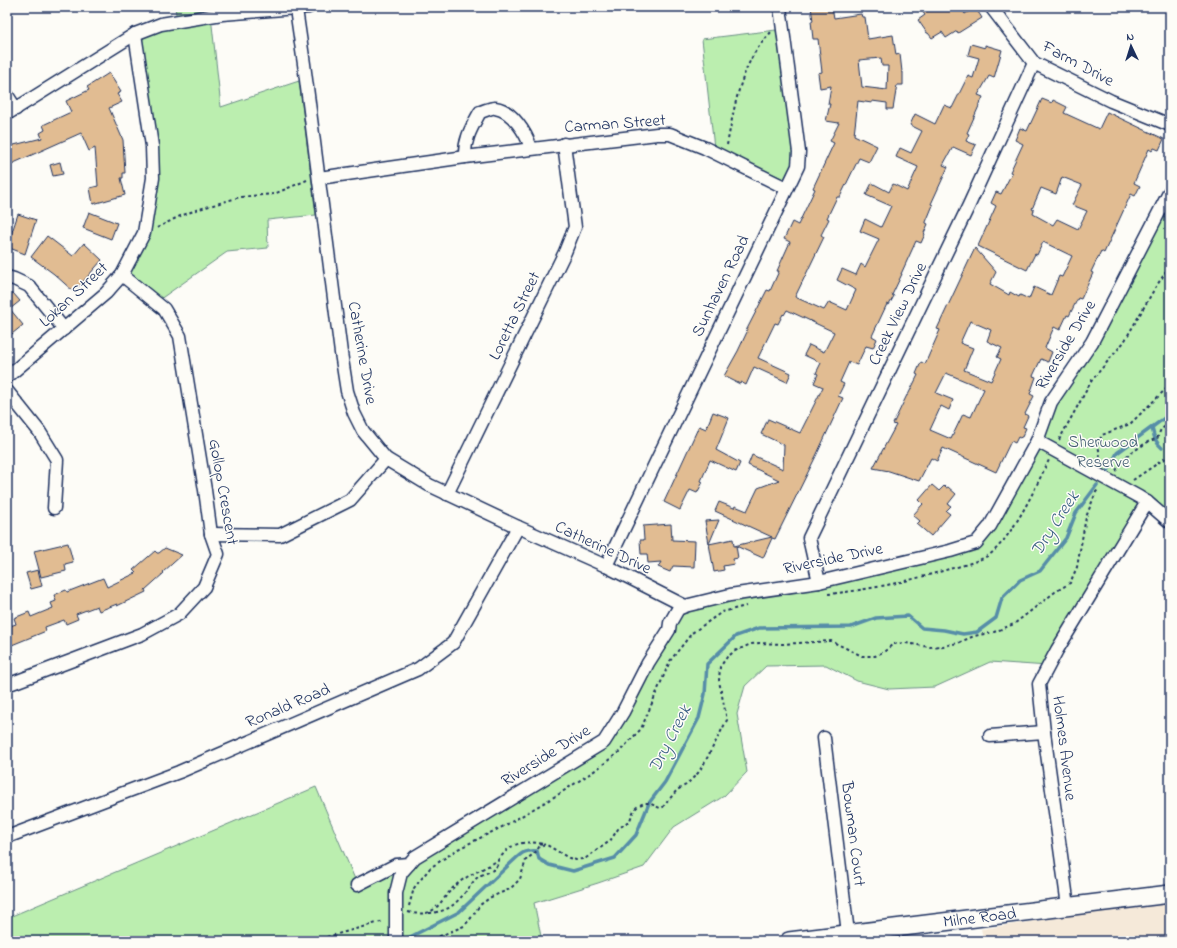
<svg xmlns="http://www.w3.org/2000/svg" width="1177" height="948" viewBox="0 0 1177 948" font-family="'Indie Flower',sans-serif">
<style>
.built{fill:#f5e9d9}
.green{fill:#bbeeaf;stroke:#6b8e86}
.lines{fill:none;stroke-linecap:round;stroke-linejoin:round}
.stream{stroke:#568da8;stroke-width:3.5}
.building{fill:#e1bc92;stroke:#1b2f5e;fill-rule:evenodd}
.street-casing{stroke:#1b2f5e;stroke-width:15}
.secondary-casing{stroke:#1b2f5e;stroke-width:20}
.path{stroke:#1b2f5e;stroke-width:2;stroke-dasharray:3 3;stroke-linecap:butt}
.street{stroke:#fdfcf7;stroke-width:12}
.secondary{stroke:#fdfcf7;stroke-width:17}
.labels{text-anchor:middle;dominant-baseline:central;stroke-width:3;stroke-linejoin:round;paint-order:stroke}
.street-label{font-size:17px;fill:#1b2f5e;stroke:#fdfcf7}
.park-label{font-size:17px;fill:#435f72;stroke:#fdfcf7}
.water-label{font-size:18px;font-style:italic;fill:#385e83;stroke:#fdfcf7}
</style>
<rect width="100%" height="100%" fill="#fdfcf7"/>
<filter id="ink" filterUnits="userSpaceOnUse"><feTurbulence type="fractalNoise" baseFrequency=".025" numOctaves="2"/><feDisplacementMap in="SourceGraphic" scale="8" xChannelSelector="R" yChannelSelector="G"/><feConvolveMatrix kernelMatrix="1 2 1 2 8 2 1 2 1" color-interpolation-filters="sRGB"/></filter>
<g filter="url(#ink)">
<!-- built -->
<polygon class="built" points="1170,901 1170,941 984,941 981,929"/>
<!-- green -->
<g class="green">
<polygon points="175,7 221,7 222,14 211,16 221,107 299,81 316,215 267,220 268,248 227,252 156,302 122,275 144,233 153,178 135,34 177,21"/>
<polygon points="776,30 794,149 792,165 784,179 714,148 702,39"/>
<polygon points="1170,185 1170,510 1163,516 1147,502 1048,666 990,662 935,687 889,689 857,681 826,665 766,666 745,686 737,714 747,772 724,796 674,827 644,867 598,883 534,903 542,941 7,941 7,918 316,787 357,884 396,865 603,742 673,624 688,610 976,543 1037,441 1112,303"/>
</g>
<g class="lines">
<!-- stream -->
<g class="stream">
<path d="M1152,428C1154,436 1155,442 1162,448"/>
<polyline points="1108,471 1117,453 1170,414"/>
<path d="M408,938L459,912L513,861C522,853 524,850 537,851L539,859L549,865L573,871L615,858L636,835L649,803L665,782L699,718L705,694L707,664L736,636L759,628L851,627L876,618L908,616L922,628L944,630L963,634L977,632L996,618L1002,598L1020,580L1040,571L1066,538L1076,513L1097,485"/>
</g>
</g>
<!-- building -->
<g class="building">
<path d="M811,7H832L834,18L861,14L862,17H865L868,39L893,35L896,55L900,54L902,72H903V85H897L893,109H887V103L872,101V103L858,101L854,135L877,146L869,162L859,158L840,197H837L827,218L829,219L821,235L824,237L795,297L824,310L829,302L847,310L856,290L837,280L842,269L856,275L861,264L865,267L879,239L860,231L865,219L881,227L891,206L866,195L872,183L889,192L893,184L907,191L918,167L896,157L900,148L911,153L922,131L910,125L915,114L935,124L944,105L952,108L968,76L973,78L979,58L968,55L971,44L985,48V45L1002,50L994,78L989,76L978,95L983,97L967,133L969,134L966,141L976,145L971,155L953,147L943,165L948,167L931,204L933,205L926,222V223L928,224L924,233L925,234L921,243L916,241L901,274H902L892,295L894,296L889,305L887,304L872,336L877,339L873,348L866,346L857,365L849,362L840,382L844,384L838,396L843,398L817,454L775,539L772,538L763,558L736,546L738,558L733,559L734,564L723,566L724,570L714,572L705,521L719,520L709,544L733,539L734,546L772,537L715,511L719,502L734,508L735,506L747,511L758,488L779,480L748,465L752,455L783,469L784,445L761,434L768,419L800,433L823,387L814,383L818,374L816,373L821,363L804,355L809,345L824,352L834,332L787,310L784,315L783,314L778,324L775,323L758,358L791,373L787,382L754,367L746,385L741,382L740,384L724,376L738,351L747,332L746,331L767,290L770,291L779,271H777L790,242L784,239L792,222L798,225L815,189L813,188L834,143L830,141L839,123L826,121L830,104H828L831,86L820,88L818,73L822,72L818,39H813L811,21H813ZM881,58L882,66H888L887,90L862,87L859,60Z"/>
<polygon points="919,7 960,7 965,14 975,7 982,18 958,33 957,31 946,38 942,32 932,38 928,33 927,33 918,20 925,15"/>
<polygon points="109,73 121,92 117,94 122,102 109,108 123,140 125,173 123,173 123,178 121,178 125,195 93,204 90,188 98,186 95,148 89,151 81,133 7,166 7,149 11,148 10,146 42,138 40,133 45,130 43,125 71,112 66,101 89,90 87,87"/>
<path d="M1042,99L1052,103L1053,100L1067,107L1064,113L1099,129L1107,112L1164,139L1159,150L1154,148L1152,151L1149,149L1134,183L1140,186L1135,196L1131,194L1104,253L1101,251L1091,272L1093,273L1081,299L1078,298L1069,316L1067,315L1060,330L1054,327L1045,348L1052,352L1048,362L1041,359L1033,376L1036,377L1030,394L1034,396L1025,414L1028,416L1023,427L1026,428L1022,437H1021L1020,438L1018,437L1015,443L1011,441L996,472L943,448L937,461L931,458L919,481L889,471L873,468L896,425L893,424L907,395H908L918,375L916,374L921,362L925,364L940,330L937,329L975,248L996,272L990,284L1009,295L1010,292L1019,297L1020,295L1029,299L1034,287L1051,295L1059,276L1062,277L1072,256L1043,242L1037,255L1035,254L1027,270L978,246L996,206L991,203L996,192L1001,194L1012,173L1010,172L1023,144L1015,140L1020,128L1027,131ZM1062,177L1082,185L1072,205L1087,211L1078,229L1057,219L1053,225L1033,214L1034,210L1032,209L1041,188L1056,194ZM970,321L991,330L987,341L1002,348L997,357L1001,359L991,381L964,370L973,348L960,343ZM946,373L984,389L971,417L963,414L951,439L930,430L941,406L949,410L953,400L936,393Z"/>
<polygon points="60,162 63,174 53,176 50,165"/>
<polygon points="89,212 117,223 111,239 83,228"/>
<polygon points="18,214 36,220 25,254 7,247"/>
<polygon points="47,236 73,256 84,243 102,260 74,292 54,274 31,257"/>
<polygon points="13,293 20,301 10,309 23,325 7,338 7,298"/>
<polygon points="713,412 729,418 716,450 740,463 736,472 710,460 701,481 703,482 697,493 690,490 680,510 664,502 699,426 706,429"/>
<polygon points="932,485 939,491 944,486 946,488 948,487 956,494 948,504 951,506 946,511 950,514 931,536 917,524 920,521 913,515 923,504 919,500"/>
<polygon points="671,524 672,540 695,541 694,567 673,566 670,572 658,567 661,562 648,563 647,554 641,554 640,540 644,540 643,526"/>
<polygon points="68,543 73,562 65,564 66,571 41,577 34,551"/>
<polygon points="165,548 182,555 163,572 164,573 145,590 146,592 117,606 117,604 99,611 97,606 76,614 78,619 66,624 64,620 45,627 46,631 7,647 7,627 16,624 14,618 29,612 31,617 53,608 51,603 56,601 54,595 66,590 67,592 103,578 107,587 136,573 133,570 155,551 157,553 159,553"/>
<polygon points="38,570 42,586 31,589 26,573"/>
</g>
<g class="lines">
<!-- street casing -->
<g class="street-casing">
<g id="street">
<polyline points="991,7 1034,63 1111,101 1170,125"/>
<polyline points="296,9 304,64 341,353 347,391 354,413 363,431 386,459 429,485 518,527 606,566 685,606"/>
<polyline points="7,95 16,109"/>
<polyline points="7,114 135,34 161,24 222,14 309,7"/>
<path d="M465,157C464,139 472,127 480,112C485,111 491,107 495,108C512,110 526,133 531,148"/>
<polyline points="319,178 465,157 657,134 670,134 705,148 786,188"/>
<polyline points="7,277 14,279 29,286 64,329"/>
<polyline points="7,377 106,293 122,275 144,233 153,178 152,146 135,34"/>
<polyline points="7,391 39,431 57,460 54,508"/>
<polyline points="1037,441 1139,497 1147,502 1170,522"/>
<polyline points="447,494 565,252 575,227 564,144"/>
<polyline points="211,534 280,535 350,500 386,459"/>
<polyline points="606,566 798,166 799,152 780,7"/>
<polyline points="819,582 809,538 969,205 1034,63"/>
<polyline points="7,685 142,634 179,614 204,587 218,554 211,534 205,490 180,336 164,309 122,275"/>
<polyline points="990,736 1044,732"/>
<polyline points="824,738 848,933"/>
<polyline points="7,837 179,772 418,669 453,643 518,527"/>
<polyline points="357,885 396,865 409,864"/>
<polyline points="1068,906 1044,732 1039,684 1057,650 1147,502"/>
<polyline points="396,941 396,893 401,873 415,857 604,742 623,712 648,663 669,630 670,623 678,609 685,606 730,595 819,582 950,551 976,543 990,526 1037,441 1051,402 1092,342 1170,191"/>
</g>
</g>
<!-- secondary casing -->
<g class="secondary-casing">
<g id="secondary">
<path id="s1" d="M789,941L1170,894"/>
</g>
</g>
<!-- path -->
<g class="path">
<path d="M727,145C733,114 738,81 754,54C758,46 766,39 771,32"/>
<polyline points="157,228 178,217 196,210 240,197 274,194 307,180"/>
<polyline points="1059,440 1092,380 1124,342 1155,288 1170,266"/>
<polyline points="1101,463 1098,444 1102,435 1130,424 1170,385"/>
<path d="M1116,471C1121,459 1129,454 1140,447C1146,443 1150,440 1157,439L1161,429L1170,424"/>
<polyline points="1133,480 1170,455"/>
<path d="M828,594C869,590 910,581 949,569C962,566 985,560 994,551C1018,527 1034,490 1049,460"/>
<polyline points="409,906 414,888 430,868 458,849 506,825 559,794 597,769 619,752 641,729 670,661 692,633 722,612 746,606"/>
<path d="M408,912C437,919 438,902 455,886C466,875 485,869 498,860C502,856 506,850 511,847C521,841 533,842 544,844"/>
<path d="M429,913C448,912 456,904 468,889C471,885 474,880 478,877C486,871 498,873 498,860"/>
<polyline points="309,941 327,937 384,921"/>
<polyline points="428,941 464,926 471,918 480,905 491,897 510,889 520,879 526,860 537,851 539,847 545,844 569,858 576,860 582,859 586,858 610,841 618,829 630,820 634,810 638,806 644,803 649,803 660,808 663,807 677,790 686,785 698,773 705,762 727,720 719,681 720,667 727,657 735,651 751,644 760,643 783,644 831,641 862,656 875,656 885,651 893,644 906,643 930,647 943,646 958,643 974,636 994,632 1014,624 1055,592 1070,583 1077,567 1086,517 1096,492 1099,489"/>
</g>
<!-- street -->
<use href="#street" class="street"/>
<!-- secondary -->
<use href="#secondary" class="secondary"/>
</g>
</g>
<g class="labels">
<!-- street labels -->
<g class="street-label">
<text transform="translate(1078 64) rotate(28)">Farm Drive</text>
<text transform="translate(615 124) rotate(-4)">Carman Street</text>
<text transform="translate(721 286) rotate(-64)">Sunhaven Road</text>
<text transform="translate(74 295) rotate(-43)">Lokan Street</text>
<text transform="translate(898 314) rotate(-64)">Creek View Drive</text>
<text transform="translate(515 316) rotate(-64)">Loretta Street</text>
<text transform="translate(1066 345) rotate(-59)">Riverside Drive</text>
<text transform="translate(362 353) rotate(80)">Catherine Drive</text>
<text transform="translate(223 492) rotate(80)">Gollop Crescent</text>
<text transform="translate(603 548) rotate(25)">Catherine Drive</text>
<text transform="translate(833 559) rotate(-12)">Riverside Drive</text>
<text transform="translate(288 706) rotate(-23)">Ronald Road</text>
<text transform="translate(1064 748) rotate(83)">Holmes Avenue</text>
<text transform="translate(546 756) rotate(-32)">Riverside Drive</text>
<text transform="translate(853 834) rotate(83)">Bowman Court</text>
<text stroke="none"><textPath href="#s1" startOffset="192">Milne Road</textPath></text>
</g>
<!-- park labels -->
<g class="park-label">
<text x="1103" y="442">Sherwood<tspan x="1103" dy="20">Reserve</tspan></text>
</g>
<!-- water labels -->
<g class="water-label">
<text transform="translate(1056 524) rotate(-57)">Dry Creek</text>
<text transform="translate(671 739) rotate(-63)">Dry Creek</text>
</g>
</g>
<!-- margin -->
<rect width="1177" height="948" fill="none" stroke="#fdfcf7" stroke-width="24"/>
<rect x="12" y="12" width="1153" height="924" fill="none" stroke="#1b2f5e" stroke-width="1.5" filter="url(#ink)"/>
<!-- north arrow -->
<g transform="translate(1131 46) rotate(356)" stroke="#fdfcf7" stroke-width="3" paint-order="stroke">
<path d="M0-3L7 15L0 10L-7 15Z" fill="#1b2f5e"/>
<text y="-6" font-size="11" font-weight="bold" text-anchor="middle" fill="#1b2f5e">N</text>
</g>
</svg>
